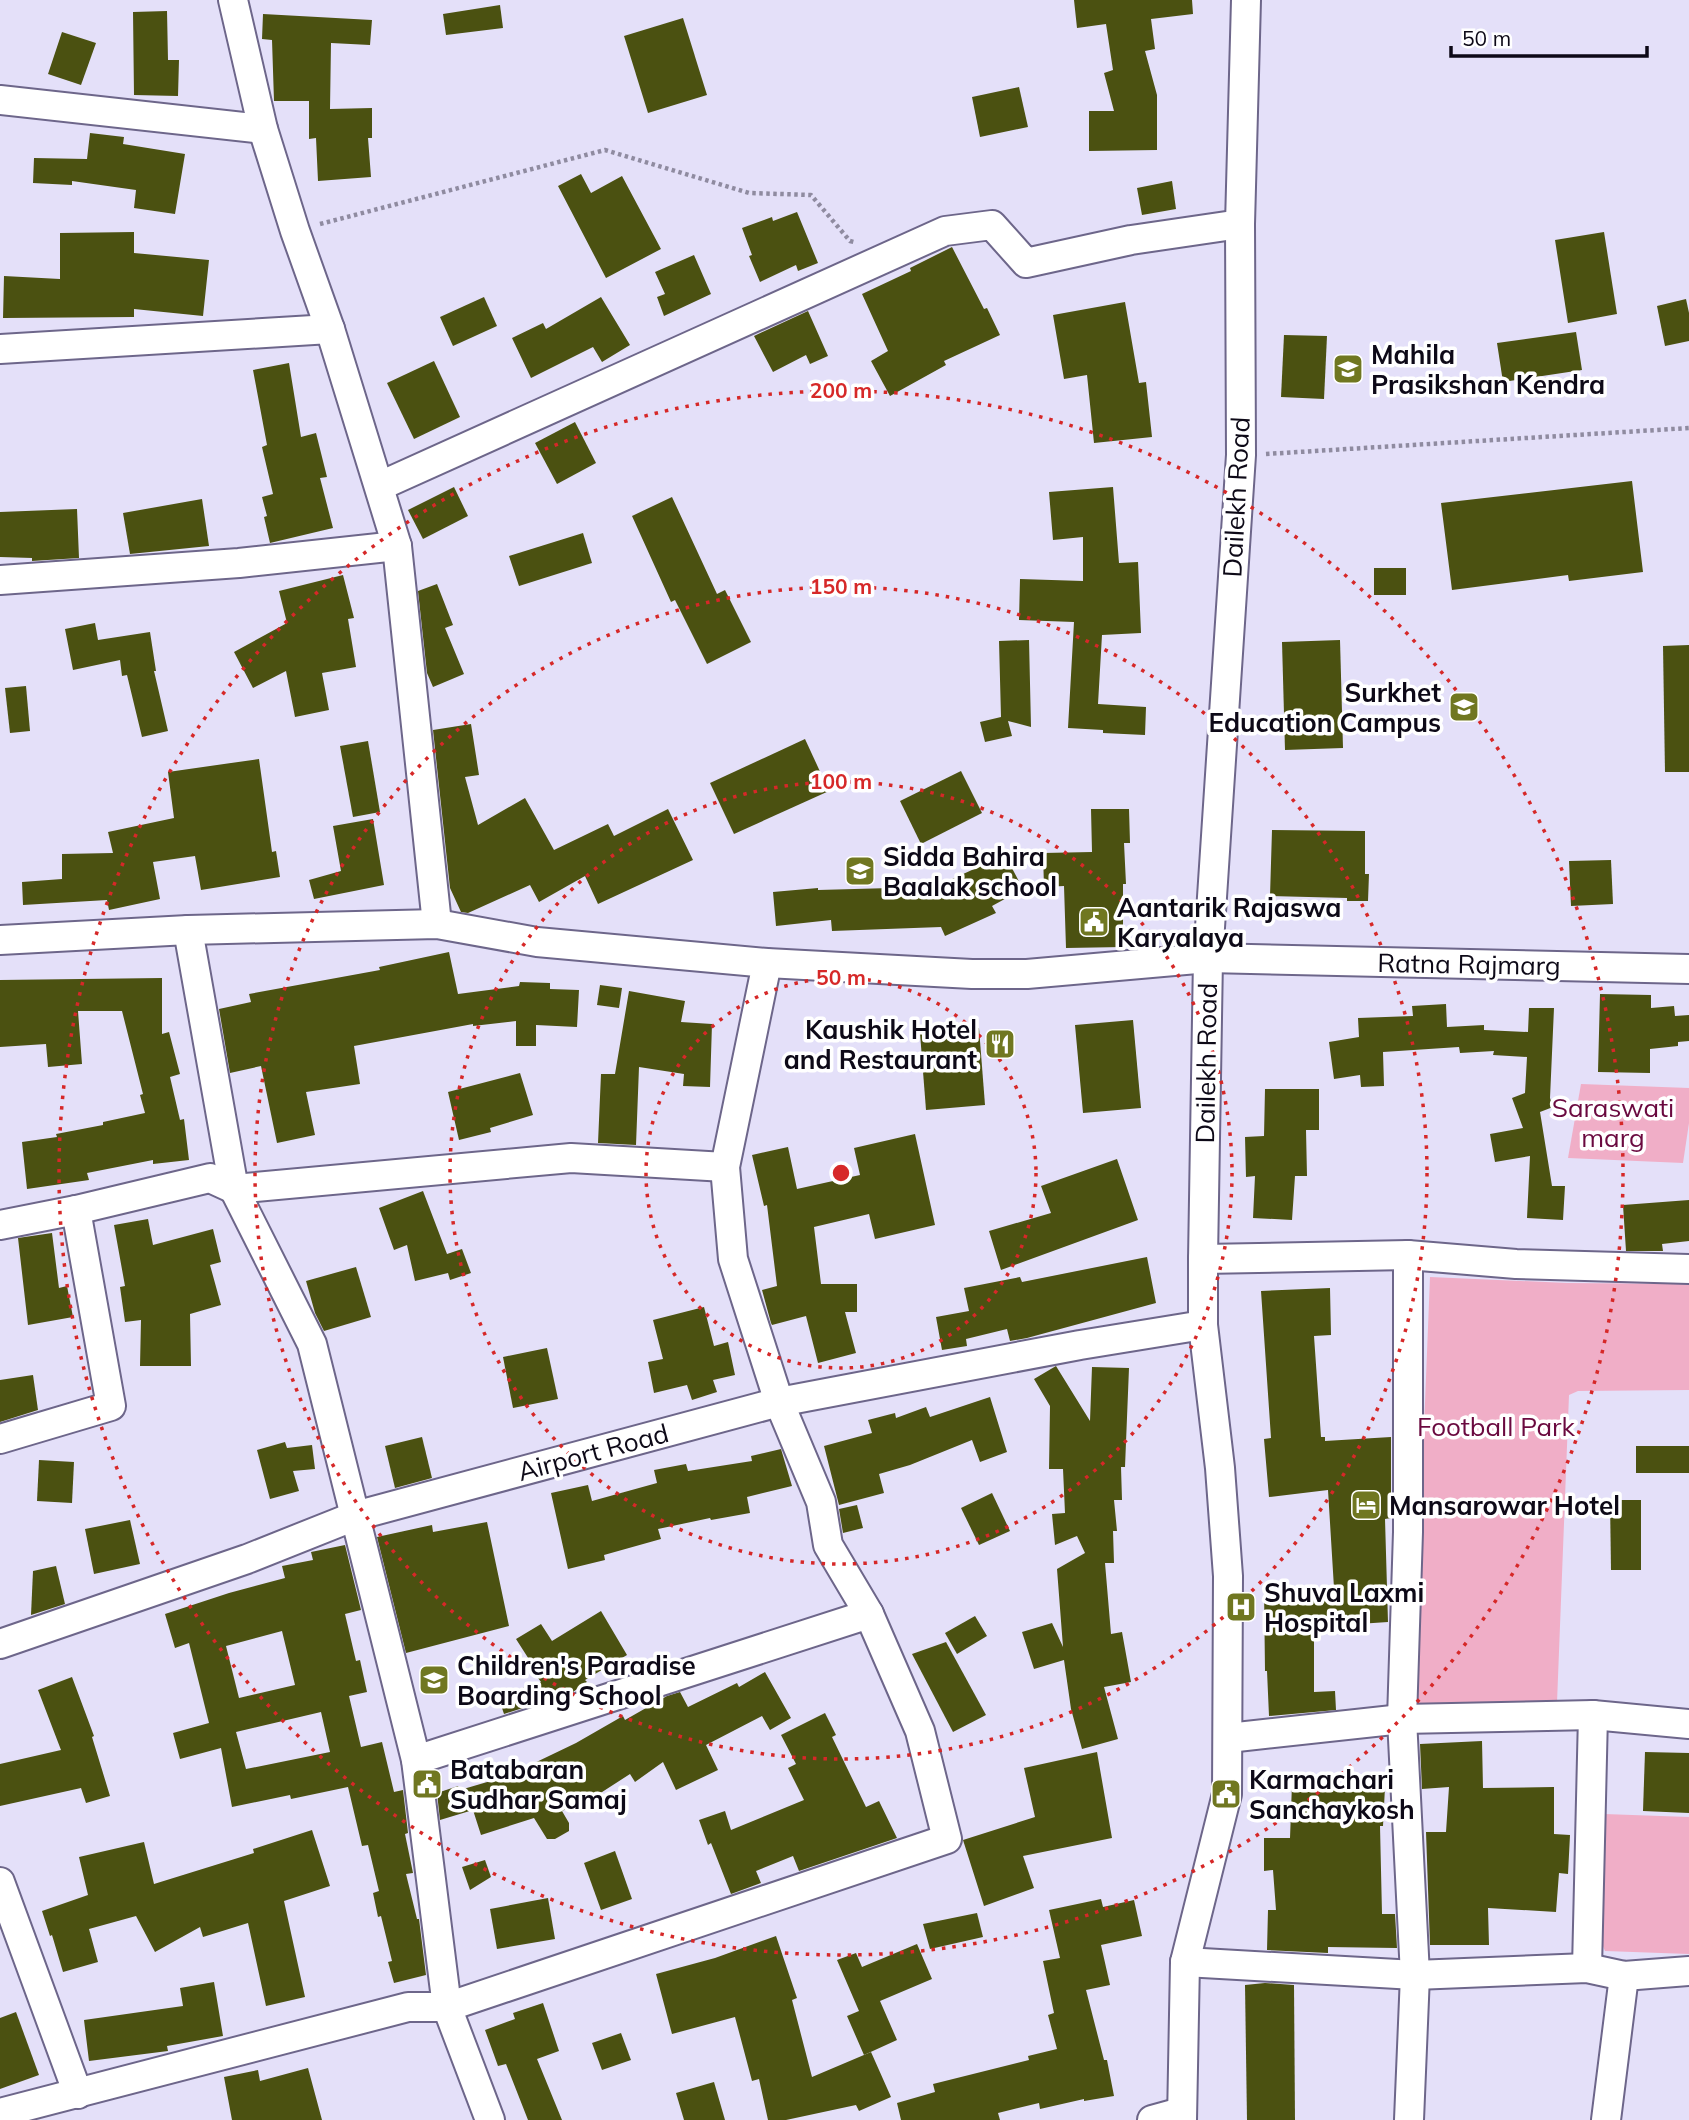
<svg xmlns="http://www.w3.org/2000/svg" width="1689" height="2120" viewBox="0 0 1689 2120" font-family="Mulish,sans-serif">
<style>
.green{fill:#f0aec7}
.building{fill:#4b5111;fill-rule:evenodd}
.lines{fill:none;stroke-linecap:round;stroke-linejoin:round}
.street-casing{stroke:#6d668a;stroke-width:32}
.path{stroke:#8f8ba0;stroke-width:4.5;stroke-dasharray:3.5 3.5;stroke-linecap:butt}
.street{stroke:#fff;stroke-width:28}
.ring{fill:none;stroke:#d62828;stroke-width:3.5;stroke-dasharray:3.5 7}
.labels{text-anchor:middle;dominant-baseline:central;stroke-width:7;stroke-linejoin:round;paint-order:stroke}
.poi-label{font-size:26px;font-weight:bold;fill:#0d0917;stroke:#fff;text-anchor:start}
.street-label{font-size:26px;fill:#0d0917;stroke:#fff}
.park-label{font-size:26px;fill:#6a093f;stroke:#fff}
.centre{fill:#d62828;stroke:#fff;stroke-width:3.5}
.ring-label{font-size:21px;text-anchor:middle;font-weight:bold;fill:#d62828;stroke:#fff;stroke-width:7;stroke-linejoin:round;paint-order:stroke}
</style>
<rect width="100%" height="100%" fill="#e4e0f9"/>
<!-- green -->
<g class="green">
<polygon points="1581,1084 1689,1088 1689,1123 1683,1163 1568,1158"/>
<polygon points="1430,1277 1567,1283 1689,1284 1689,1390 1578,1391 1569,1395 1557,1703 1413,1705"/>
<polygon points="1604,1814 1689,1817 1689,1954 1605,1951 1596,1930"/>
</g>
<!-- building -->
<g class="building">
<polygon points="1074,0 1192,0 1193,14 1151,19 1155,49 1145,51 1157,95 1157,150 1089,151 1089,111 1114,111 1104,73 1113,70 1106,24 1077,28"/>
<polygon points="500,5 503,28 446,35 443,14"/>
<polygon points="167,11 168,60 179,60 178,96 134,95 133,12"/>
<polygon points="263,14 372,20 370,45 331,43 330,109 372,108 372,138 368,138 371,177 318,181 316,138 309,139 309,101 274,101 272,40 262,39"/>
<polygon points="683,18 707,95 648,113 624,36"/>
<polygon points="62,32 96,43 81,85 48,74"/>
<polygon points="1019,87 1028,127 980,137 972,97"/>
<polygon points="90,133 124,137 123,144 185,154 175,214 134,208 136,190 72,181 72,185 33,183 34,158 87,159"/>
<polygon points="581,174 591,193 622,176 661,249 606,278 558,186"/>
<polygon points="1172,181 1176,209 1142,215 1137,188"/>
<polygon points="797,212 818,263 798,271 796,265 760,282 749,256 752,255 742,228 772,217 773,221"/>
<polygon points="134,232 134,253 209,260 203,316 134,309 134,317 3,318 4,276 60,279 60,233"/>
<polygon points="1604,232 1617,314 1568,323 1555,240"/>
<polygon points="952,247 984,309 987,308 1000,335 944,361 946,365 890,396 871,361 888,351 862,294 911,271 910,268"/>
<polygon points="694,255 711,294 664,316 657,297 665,294 655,272"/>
<polygon points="484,297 497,326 453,346 440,317"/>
<polygon points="601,297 630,345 602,362 593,347 531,378 512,338 543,323 546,329"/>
<polygon points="1686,299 1689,313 1689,341 1665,346 1657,306"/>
<polygon points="1125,302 1139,383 1146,382 1152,437 1094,443 1087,375 1064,379 1053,315"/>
<polygon points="808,311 828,356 810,364 806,355 773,372 754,336"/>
<polygon points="1576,332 1582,370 1503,382 1497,343"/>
<polygon points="1284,335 1327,336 1324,399 1281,397"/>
<polygon points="434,361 460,417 414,439 387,383"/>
<polygon points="289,363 301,437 316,433 327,477 320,478 333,528 270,543 264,517 267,516 262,497 273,494 262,447 267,445 253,370"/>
<polygon points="575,422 596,463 557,484 535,443"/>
<polygon points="1632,481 1643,572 1569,581 1568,575 1452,590 1441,503"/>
<polygon points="454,487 468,516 423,539 408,510"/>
<polygon points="1113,487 1119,563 1138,562 1141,633 1102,635 1098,704 1146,707 1145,735 1103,733 1103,730 1068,728 1074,622 1019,620 1020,579 1083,581 1083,537 1053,540 1049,492"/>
<polygon points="672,497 717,594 725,590 751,642 707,664 675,600 671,602 632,516"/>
<polygon points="202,499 209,546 130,554 123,513"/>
<polygon points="77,509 79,558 32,561 32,558 0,557 0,512"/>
<polygon points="583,533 592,563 519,586 509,556"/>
<rect x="1374" y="568" width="32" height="27"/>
<polygon points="343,575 354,618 348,619 356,667 322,673 329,710 295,717 286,671 253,688 234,652 287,623 279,591"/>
<polygon points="437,584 453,625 445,628 464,674 433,687 427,673 418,591"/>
<polygon points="95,623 98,640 150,632 156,671 154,671 168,731 142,737 127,675 122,676 120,660 73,670 65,629"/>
<polygon points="1029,640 1031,727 1008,721 1012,736 985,742 980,722 1001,717 999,641"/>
<polygon points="1340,640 1343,748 1285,750 1282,642"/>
<polygon points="1689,645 1689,772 1665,772 1663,646"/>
<polygon points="26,686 30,731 10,733 5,688"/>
<polygon points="471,724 479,775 465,777 478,825 525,798 554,850 608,824 614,836 668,809 693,860 598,904 585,876 539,902 530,885 468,913 461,912 450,888 433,730"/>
<polygon points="805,739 829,791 734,834 710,783"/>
<polygon points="368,741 380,812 353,817 340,746"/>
<polygon points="259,759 272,852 276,851 280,877 201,890 195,856 153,862 160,899 109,910 107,900 23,905 22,882 62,879 62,854 113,853 108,832 174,818 168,772"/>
<polygon points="961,771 982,813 921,844 900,801"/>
<polygon points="1091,809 1129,809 1130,843 1124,843 1126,884 1123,884 1123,947 1066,948 1064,886 1044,887 1043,853 1092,852"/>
<polygon points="373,819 384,885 314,899 309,880 341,871 333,826"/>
<polygon points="1272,830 1365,831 1365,874 1369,874 1368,901 1347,901 1347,898 1270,896"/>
<polygon points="1005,855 1023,889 992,906 996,913 945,936 941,927 832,931 831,920 776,926 773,892 818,888 818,890 891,888 890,896 919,894"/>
<polygon points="1611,860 1613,904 1571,906 1569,861"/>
<polygon points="449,952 458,994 519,986 520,982 550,983 550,989 579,990 577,1027 536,1025 536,1046 516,1046 516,1021 473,1026 473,1024 354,1046 360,1084 306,1092 315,1135 277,1143 261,1066 230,1073 219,1009 251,1002 249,994 380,970 379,967"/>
<polygon points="162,978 162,1034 169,1032 180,1074 170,1077 180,1120 184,1119 189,1160 153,1164 153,1160 87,1173 89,1180 27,1189 22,1142 57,1137 56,1134 103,1125 103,1122 145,1113 140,1095 143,1094 122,1011 78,1011 82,1064 48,1067 46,1044 0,1047 0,980"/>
<polygon points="600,985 622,988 619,1008 597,1005"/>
<polygon points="629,991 685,1001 681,1022 712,1024 710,1087 683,1086 684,1074 639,1067 636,1145 598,1143 601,1074 615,1074"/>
<polygon points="1600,994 1651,995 1651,1008 1674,1006 1675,1016 1689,1015 1689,1041 1678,1042 1678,1046 1650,1049 1650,1073 1598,1072"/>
<polygon points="1446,1004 1447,1027 1484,1025 1484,1030 1528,1032 1529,1008 1554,1008 1550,1098 1553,1107 1540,1112 1552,1186 1565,1186 1563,1220 1527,1218 1530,1156 1495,1162 1490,1134 1523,1128 1512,1098 1525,1093 1527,1057 1493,1055 1494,1051 1460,1053 1459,1047 1383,1052 1384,1086 1361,1087 1360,1075 1334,1079 1329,1042 1359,1037 1358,1018 1413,1016 1412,1006"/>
<polygon points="1133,1020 1141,1108 1083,1113 1075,1025"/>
<polygon points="979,1028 985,1105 926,1110 920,1033"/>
<polygon points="520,1073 533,1115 490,1128 491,1132 459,1140 448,1092"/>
<polygon points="1265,1089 1319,1089 1319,1130 1306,1130 1307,1176 1295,1176 1292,1220 1253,1218 1255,1176 1246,1177 1245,1137 1264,1136"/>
<polygon points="915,1134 935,1225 875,1239 869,1214 814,1227 821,1284 857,1284 857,1312 845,1312 856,1353 818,1363 806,1316 772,1325 771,1323 762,1290 777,1286 767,1205 764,1206 752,1155 788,1147 797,1189 860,1175 854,1148"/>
<polygon points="1117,1159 1138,1220 1001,1270 989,1231 1051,1213 1041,1186"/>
<polygon points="423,1191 447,1254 462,1249 471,1273 450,1280 448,1273 415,1281 407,1245 394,1250 379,1208"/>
<polygon points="1689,1200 1689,1241 1662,1244 1663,1251 1626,1251 1623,1205"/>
<polygon points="148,1219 153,1245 213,1229 221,1262 210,1265 221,1305 190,1314 191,1366 140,1366 141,1320 125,1322 120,1287 125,1286 114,1225"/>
<polygon points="52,1233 59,1288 67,1286 73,1317 28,1325 18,1238"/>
<polygon points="1147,1257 1156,1303 1027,1338 1010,1341 1007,1329 966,1339 967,1346 942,1350 936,1317 969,1311 964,1288 1020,1277 1022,1282"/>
<polygon points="356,1267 371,1317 324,1331 315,1313 306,1281"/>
<polygon points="1330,1288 1331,1335 1314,1336 1321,1437 1325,1437 1325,1441 1391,1437 1391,1518 1385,1519 1388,1622 1314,1627 1314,1692 1335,1691 1336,1710 1269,1716 1267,1671 1265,1671 1264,1588 1334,1588 1328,1490 1269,1497 1264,1439 1271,1438 1261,1291"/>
<polygon points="704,1307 714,1346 728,1342 735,1375 713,1380 717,1392 692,1400 687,1385 654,1393 648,1362 663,1359 653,1320"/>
<polygon points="547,1348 558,1399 513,1408 503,1357"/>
<polygon points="1056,1366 1090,1421 1092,1367 1129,1368 1125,1467 1121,1467 1122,1500 1114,1500 1117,1531 1113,1531 1114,1563 1105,1563 1111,1634 1122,1632 1131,1682 1104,1687 1118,1739 1082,1749 1071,1709 1064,1660 1034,1669 1022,1632 1052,1623 1063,1647 1057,1569 1085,1553 1077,1536 1055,1545 1052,1514 1065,1513 1063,1469 1049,1469 1050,1406 1034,1379"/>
<polygon points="33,1375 38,1410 0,1422 0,1380"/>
<polygon points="990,1397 1007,1452 980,1462 972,1440 910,1465 879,1474 884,1493 839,1505 824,1446 872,1433 868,1420 895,1413 896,1418 926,1407 930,1417"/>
<polygon points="422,1437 432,1478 395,1488 385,1446"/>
<polygon points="285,1442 287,1448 312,1445 315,1469 293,1471 299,1491 270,1499 257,1450"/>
<rect x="1636" y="1446" width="53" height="27"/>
<polygon points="781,1449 792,1486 747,1497 750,1513 711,1520 710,1518 658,1529 661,1539 604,1555 605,1560 568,1569 551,1493 588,1485 592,1501 657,1483 654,1470 686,1464 688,1471 752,1461 751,1456"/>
<polygon points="39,1460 74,1462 72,1503 37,1501"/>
<polygon points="992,1493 1010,1531 979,1545 961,1508"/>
<polygon points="1610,1500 1641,1500 1641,1570 1611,1570"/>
<polygon points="857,1505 863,1528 843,1533 839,1509"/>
<polygon points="130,1520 140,1564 94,1574 85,1529"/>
<polygon points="487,1522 509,1626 406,1653 377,1537 432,1525 433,1532"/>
<path d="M345,1545L361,1610L345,1614L356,1661L360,1660L367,1692L349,1696L361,1747L382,1742L394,1792L403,1790L408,1833L405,1834L413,1873L406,1874L417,1919H419L426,1975L394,1983L388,1962L392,1961L381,1916L378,1917L373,1893L379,1891L368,1845L362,1846L348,1787L291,1799L290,1795L232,1807L221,1748L180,1759L173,1733L209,1723L189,1643L175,1648L165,1614L229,1593L285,1578L282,1566L313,1560L311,1552ZM282,1631L295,1685L239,1698L226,1646ZM321,1712L330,1752L246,1769L236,1732Z"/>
<polygon points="56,1566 65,1604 31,1615 33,1571"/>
<polygon points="601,1611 627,1655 585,1680 587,1682 573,1692 504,1714 498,1696 541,1682 529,1666 532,1664 516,1639 541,1624 552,1641"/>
<polygon points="975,1616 987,1636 957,1654 945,1633"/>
<polygon points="946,1642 986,1715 953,1732 912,1654"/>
<polygon points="765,1672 791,1718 770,1730 762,1716 706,1745 718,1770 676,1790 663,1762 635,1782 630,1774 599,1794 562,1811 569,1823 569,1831 555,1839 547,1839 534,1818 481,1835 473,1810 440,1820 437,1793 458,1786 460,1790 528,1770 526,1767 576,1743 623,1716 625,1720 667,1696 680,1692 688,1707 737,1683 739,1687"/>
<polygon points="72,1677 94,1736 92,1737 110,1796 86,1803 81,1788 0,1806 0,1764 61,1750 38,1690"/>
<polygon points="825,1713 836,1735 832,1737 866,1807 879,1801 897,1838 799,1871 793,1856 756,1871 761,1883 731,1894 711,1843 708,1845 699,1820 725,1811 731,1830 804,1800 788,1768 796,1764 781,1735"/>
<polygon points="1482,1741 1483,1788 1554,1787 1554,1834 1570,1835 1568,1874 1559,1873 1556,1912 1488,1908 1489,1945 1430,1945 1426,1832 1446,1832 1449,1787 1422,1789 1420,1744"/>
<polygon points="1097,1752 1112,1838 1023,1856 1034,1888 984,1906 963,1840 1035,1817 1024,1768"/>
<polygon points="1645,1752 1689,1753 1689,1813 1643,1811"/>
<polygon points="1292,1784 1385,1787 1383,1826 1380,1826 1382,1914 1395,1914 1397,1948 1328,1947 1328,1953 1267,1950 1268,1910 1276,1910 1273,1870 1264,1871 1264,1838 1290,1838"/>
<polygon points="312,1830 330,1886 284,1901 305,1997 266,2006 248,1923 203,1937 200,1927 155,1952 136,1916 89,1929 98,1962 63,1972 52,1935 50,1936 42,1911 88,1895 79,1857 144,1842 154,1884 254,1853 253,1849"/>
<polygon points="615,1851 632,1899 601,1910 584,1863"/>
<polygon points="485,1860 491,1877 470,1890 462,1867"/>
<polygon points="548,1898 555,1939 497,1949 490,1909"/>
<polygon points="1101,1899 1103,1907 1134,1900 1142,1936 1101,1945 1110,1985 1086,1990 1104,2060 1107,2060 1114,2096 1084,2101 1084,2099 1040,2109 1039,2103 998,2113 1000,2120 901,2120 897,2103 935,2092 933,2084 1029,2060 1028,2056 1057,2049 1048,2015 1054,2013 1043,1961 1060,1958 1049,1910"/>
<polygon points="977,1913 983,1937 930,1949 923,1924"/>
<polygon points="776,1936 797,1998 792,2000 812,2077 871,2052 891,2097 859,2111 856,2105 786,2120 768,2120 759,2079 752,2081 735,2017 672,2034 656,1974 715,1958"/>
<polygon points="917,1944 932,1979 880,2001 897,2040 864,2055 847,2016 859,2011 837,1960 856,1953 862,1967"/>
<polygon points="214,1982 223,2036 167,2046 168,2051 89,2061 84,2020 183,2006 180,1988"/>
<polygon points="1265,1983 1294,1985 1295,2120 1247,2120 1245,1985"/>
<polygon points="543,2003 559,2051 537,2059 562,2120 528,2120 506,2064 498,2066 485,2030 515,2019 513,2013"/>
<polygon points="16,2012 39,2075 0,2089 0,2018"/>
<polygon points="621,2033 631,2060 602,2070 592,2043"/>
<polygon points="308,2068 322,2120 232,2120 224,2077 258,2070 260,2081"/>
<polygon points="714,2082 725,2120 684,2120 676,2093"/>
</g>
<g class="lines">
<!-- street casing -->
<g class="street-casing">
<g id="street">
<polyline points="233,0 263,129 295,231 330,329 397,546 437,924"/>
<polyline points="0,100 263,129"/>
<polyline points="0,349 330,329"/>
<polyline points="380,486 945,231 992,225 1026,263 1131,240 1240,224"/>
<polyline points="0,580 239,563 397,546"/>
<polyline points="188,930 234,1189 312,1344 416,1760 447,2007 490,2120"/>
<polyline points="0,940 188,930 437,924 537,942 767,963 972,974 1027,974 1208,958 1689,969"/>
<polyline points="0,1225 76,1210 210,1178 234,1189 571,1158 725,1167"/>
<polyline points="1408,1255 1408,1532 1402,1719 1415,1975 1409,2120"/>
<polyline points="1203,1259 1408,1255 1516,1264 1689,1269"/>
<polyline points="0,1439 111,1406 76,1210"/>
<polyline points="0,1644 247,1559 355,1516 779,1402 1080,1345 1203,1325"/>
<polyline points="1228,1738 1402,1719 1593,1715 1689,1724"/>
<polyline points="416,1760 869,1614"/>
<polyline points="0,1882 78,2094"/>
<polyline points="1185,1962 1415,1975 1587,1968 1624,1976 1689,1971"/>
<polyline points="1587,1968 1593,1715"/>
<polyline points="0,2113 408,2007 447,2007 947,1839 920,1731 869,1614 828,1545 821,1502 779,1402 733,1259 725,1167 767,963"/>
<polyline points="1152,2120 1181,2112"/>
<polyline points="1182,2120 1185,1962 1227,1794 1228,1576 1220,1468 1203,1325 1203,1259 1208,958 1241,455 1240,224 1246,0"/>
<polyline points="1606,2120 1624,1976"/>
</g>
</g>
<!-- path -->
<g class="path">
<polyline points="320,224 605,150 749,193 811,195 850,241 854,242"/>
<polyline points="1266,454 1689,428"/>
</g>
<!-- street -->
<use href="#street" class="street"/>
</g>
<!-- distance rings -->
<g class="ring">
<circle cx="841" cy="1173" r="195"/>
<circle cx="841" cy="1173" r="391"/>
<circle cx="841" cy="1173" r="586"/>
<circle cx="841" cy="1173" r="782"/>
</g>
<!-- icons -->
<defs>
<g id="school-square" transform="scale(1.575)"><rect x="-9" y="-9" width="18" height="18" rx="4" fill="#707721" stroke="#fff"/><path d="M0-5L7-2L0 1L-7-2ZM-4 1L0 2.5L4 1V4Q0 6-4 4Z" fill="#fff"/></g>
<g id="university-square" transform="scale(1.575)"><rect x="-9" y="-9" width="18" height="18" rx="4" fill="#707721" stroke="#fff"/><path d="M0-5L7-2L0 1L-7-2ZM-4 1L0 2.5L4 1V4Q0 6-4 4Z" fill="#fff"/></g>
<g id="civic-square" transform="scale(1.575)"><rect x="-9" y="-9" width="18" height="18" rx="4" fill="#707721" stroke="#fff"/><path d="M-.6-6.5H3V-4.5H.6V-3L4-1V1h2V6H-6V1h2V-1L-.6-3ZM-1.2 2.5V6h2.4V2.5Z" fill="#fff"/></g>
<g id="restaurant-square" transform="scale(1.575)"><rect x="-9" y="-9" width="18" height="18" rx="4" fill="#707721" stroke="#fff"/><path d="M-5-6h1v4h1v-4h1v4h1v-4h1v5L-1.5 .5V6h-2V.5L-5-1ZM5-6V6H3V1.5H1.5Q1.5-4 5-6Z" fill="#fff"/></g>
<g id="hotel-square" transform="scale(1.575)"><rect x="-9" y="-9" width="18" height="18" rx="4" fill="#707721" stroke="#fff"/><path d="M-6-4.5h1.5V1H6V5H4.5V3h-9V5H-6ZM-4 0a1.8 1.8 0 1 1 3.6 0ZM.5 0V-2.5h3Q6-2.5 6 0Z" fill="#fff"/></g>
<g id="hospital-square" transform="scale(1.575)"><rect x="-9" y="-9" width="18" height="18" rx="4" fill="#707721" stroke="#fff"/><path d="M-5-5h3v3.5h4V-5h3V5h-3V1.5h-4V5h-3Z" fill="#fff"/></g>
</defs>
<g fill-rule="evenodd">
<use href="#school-square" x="1348" y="369"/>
<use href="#university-square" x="1464" y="707"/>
<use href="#school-square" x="860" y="871"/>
<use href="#civic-square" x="1094" y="922"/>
<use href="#restaurant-square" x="1000" y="1044"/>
<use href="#hotel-square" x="1366" y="1505"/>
<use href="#hospital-square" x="1241" y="1607"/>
<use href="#school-square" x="434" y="1680"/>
<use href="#civic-square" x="427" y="1784"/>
<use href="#civic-square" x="1226" y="1794"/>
</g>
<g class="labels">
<!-- poi labels -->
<g class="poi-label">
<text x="1371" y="354">Mahila<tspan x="1371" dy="30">Prasikshan Kendra</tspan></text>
<text x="1441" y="692" text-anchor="end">Surkhet<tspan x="1441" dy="30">Education Campus</tspan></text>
<text x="883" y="856">Sidda Bahira<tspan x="883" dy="30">Baalak school</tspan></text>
<text x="1117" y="907">Aantarik Rajaswa<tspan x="1117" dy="30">Karyalaya</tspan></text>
<text x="977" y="1029" text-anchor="end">Kaushik Hotel<tspan x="977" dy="30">and Restaurant</tspan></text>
<text x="1389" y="1505">Mansarowar Hotel</text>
<text x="1264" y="1592">Shuva Laxmi<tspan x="1264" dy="30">Hospital</tspan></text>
<text x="457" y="1665">Children's Paradise<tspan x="457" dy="30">Boarding School</tspan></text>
<text x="450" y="1769">Batabaran<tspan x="450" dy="30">Sudhar Samaj</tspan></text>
<text x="1249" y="1779">Karmachari<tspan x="1249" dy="30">Sanchaykosh</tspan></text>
</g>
<!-- street labels -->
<g class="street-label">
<text transform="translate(1236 497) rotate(-87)">Dailekh Road</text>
<text transform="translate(1469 964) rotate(1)">Ratna Rajmarg</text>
<text transform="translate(1206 1063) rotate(-89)">Dailekh Road</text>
<text transform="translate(593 1452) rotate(-15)">Airport Road</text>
</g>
<!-- park labels -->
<g class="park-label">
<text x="1613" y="1107">Saraswati<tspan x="1613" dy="30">marg</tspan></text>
<text x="1496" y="1426">Football Park</text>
</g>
</g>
<circle cx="841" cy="1173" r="10" class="centre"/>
<g class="ring-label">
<text x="841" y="398">200 m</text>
<text x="841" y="594">150 m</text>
<text x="841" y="789">100 m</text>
<text x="841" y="985">50 m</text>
</g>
<!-- scale -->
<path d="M1451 46v10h196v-10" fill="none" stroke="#0d0917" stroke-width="3.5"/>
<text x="1462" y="46" font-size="21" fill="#0d0917" stroke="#ffffff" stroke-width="5" paint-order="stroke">50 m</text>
</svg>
